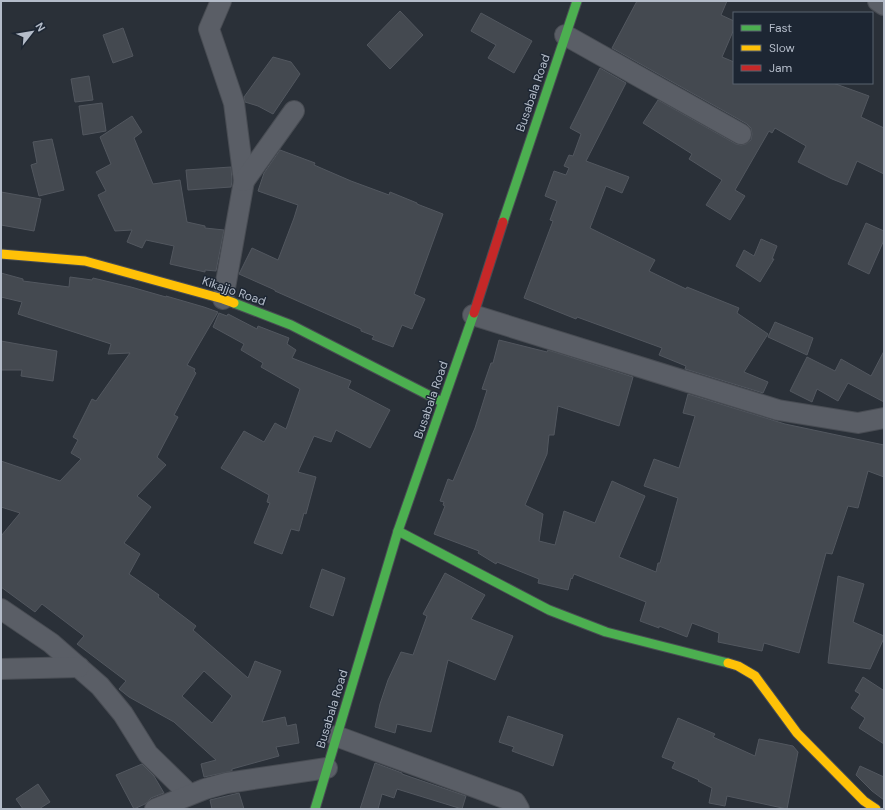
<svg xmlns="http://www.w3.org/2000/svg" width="885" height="810" viewBox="0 0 885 810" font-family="'DM Sans',sans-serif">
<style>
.building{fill:#444950;stroke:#52575f;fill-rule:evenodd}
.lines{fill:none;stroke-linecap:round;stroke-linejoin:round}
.street-casing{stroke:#484c53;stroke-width:22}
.fast-casing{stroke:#484c53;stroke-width:11}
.slow-casing{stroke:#484c53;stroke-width:11}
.jam-casing{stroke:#484c53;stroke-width:11}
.street{stroke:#5a5e66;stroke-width:20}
.fast{stroke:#4caf50;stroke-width:9}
.slow{stroke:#ffc107;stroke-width:9}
.jam{stroke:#c62828;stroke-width:9}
.labels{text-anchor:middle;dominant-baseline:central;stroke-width:3;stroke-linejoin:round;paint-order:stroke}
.street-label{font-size:12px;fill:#b4bcc9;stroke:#1d2633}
</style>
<rect width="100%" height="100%" fill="#2a3038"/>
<!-- building -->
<g class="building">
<polygon points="637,1 727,1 721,15 734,21 734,29 722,57 734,62 734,83 833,83 869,96 861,117 884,128 884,174 857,161 847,185 832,179 798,162 806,146 775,128 772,133 769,131 735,190 745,196 730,220 706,205 722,180 689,159 692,154 643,123 658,100 736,144 741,145 746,144 751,140 752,134 751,128 747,124 612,48"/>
<polygon points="400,11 423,35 390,69 367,45"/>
<polygon points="481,13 532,41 514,73 488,58 496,45 471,31"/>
<polygon points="123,28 133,56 113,63 103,35"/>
<polygon points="273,57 291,62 300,74 273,114 258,106 245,102 244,97"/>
<polygon points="600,68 626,83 586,161 629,177 622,193 606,186 590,228 655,260 649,271 686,289 687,287 739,308 737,313 768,334 744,372 768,382 763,393 685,369 686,366 659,355 662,348 577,317 576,319 524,298 553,221 550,220 557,201 545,196 554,171 566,175 569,168 564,166 569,155 573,156 581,134 570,128"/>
<polygon points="89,76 93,100 75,102 71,79"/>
<polygon points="102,103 106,131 83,135 79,106"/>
<polygon points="132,116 142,132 134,138 153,184 180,180 187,222 205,226 205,228 224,230 216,271 205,270 205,272 170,264 174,246 146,240 142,248 127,242 132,230 115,231 98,195 106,191 96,172 111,164 100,137"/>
<polygon points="52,139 64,190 39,196 31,165 37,163 33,142"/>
<polygon points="280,150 315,163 314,165 351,181 389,195 390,192 417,203 417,204 443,214 414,294 425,299 412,329 402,325 393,347 372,339 374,336 361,331 361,329 275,291 275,290 239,274 252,248 278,260 294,218 298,205 258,191 264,173"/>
<polygon points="231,167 232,181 231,187 188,190 186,170"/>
<polygon points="1,192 41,199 34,231 1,225"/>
<polygon points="866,223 884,231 884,240 869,274 848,264"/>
<polygon points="761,239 777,246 772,259 774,259 760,282 736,266 744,250 754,256"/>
<path d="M1,273L23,279V281L69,287L70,277L92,280L93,278L131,287L166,297V296L204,307L218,312L187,365L195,369L194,371L196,373L174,415L178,417L157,457L166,465L137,496L151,507L124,543L140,554L129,574L159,595L158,597L196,626L193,630L248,678L255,661L281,671L262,722L285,717L287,726L296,724L299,743L276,747L279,756L232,769V771L204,777L201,764L216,760L174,722L129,697L119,689L126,681L77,644L84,636L42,604L35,612L1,587V536L20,513L1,507V461L60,481L81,459L71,453L78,440L73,437L92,399L96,401L130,353L108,354L111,344L18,314L22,302L1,297ZM204,671L232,696L212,723L182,696Z"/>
<polygon points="219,313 227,316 228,314 230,315 257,329 258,326 289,338 287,344 296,350 292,358 351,381 348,388 390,410 370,448 336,430 331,442 314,436 298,472 316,477 306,514 304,513 299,531 291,529 282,554 254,543 270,503 267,502 269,495 221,468 244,431 264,442 275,423 286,429 300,389 261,367 263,363 241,350 244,344 213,327"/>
<polygon points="775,322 813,338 807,355 768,337"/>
<polygon points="499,340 547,352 548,350 633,377 619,426 558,406 554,435 549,435 547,454 525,505 543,514 539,541 555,545 564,511 595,523 612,481 645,496 619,557 656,572 658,563 660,563 678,498 644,486 654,459 679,468 695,416 683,413 688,394 785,424 884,445 884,477 868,471 858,508 848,506 832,554 826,553 799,653 764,643 762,651 718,642 719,633 692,623 687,637 659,626 659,628 640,621 646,602 574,574 572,579 571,578 568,590 538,583 539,579 497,562 496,564 478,553 479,551 434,534 445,506 443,505 444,502 440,501 448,479 453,481 475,428 487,390 482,389 491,363 493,363"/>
<polygon points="1,341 57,351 53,381 21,376 22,370 1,370"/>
<polygon points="884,351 884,402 848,383 838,401 817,389 812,402 790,391 807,357 835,371 841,359 871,376"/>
<polygon points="322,569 345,578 333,616 310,607"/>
<polygon points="445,573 485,595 471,619 513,636 495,680 448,660 431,732 397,724 395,733 375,727 380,704 388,680 401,652 413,655 427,616 423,614"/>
<polygon points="838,576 864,584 853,622 884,636 884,638 870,669 828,663"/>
<polygon points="863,677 883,690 884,688 884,744 859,728 865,718 851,708 860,694 855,691"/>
<polygon points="508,716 563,735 553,766 512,751 514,747 499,742"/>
<polygon points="678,718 715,734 713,737 755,756 759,739 793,746 798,752 787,809 727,796 725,806 709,803 712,788 698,781 699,780 672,768 675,762 662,757"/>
<polygon points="375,763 402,773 402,774 466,796 462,809 397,789 394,798 382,794 378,809 360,809"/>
<polygon points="142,764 154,776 164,793 151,798 145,804 134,809 116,775"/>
<polygon points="860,766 884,777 884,800 872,791 856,775"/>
<polygon points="38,784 50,802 39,809 23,809 16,799"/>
<polygon points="239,793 244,809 212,809 210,800"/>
</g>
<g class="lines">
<!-- street casing -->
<g class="street-casing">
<g id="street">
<polyline points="221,1 209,29 234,103 244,181 223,299"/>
<polyline points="878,1 884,5"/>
<polyline points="565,35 741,134"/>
<polyline points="244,181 294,111"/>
<polyline points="473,315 778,410 858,423 884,418"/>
<polyline points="1,609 51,643 100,686 123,714 148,754 189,794"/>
<polyline points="1,669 79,667"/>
<polyline points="336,736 515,802 519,809"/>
<polyline points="155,809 205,789 227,783 327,768"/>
</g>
</g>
<!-- fast casing -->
<g class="fast-casing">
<g id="fast">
<polyline points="503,222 577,1"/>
<polyline points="234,303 291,325 442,402"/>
<polyline points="398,531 549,610 606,632 728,663"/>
<polyline points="315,809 398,531 474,313"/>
</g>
</g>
<!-- slow casing -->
<g class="slow-casing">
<g id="slow">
<polyline points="1,254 85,261 223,299 234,303"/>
<polyline points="728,663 738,666 755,676 797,733 864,801 876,809"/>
</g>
</g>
<!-- jam casing -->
<g class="jam-casing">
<polyline id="jam" points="474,313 503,222"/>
</g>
<!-- street -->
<use href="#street" class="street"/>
<!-- fast -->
<use href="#fast" class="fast"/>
<!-- slow -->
<use href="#slow" class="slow"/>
<!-- jam -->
<use href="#jam" class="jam"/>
</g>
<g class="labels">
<!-- street labels -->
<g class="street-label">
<text transform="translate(533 93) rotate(-71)">Busabala Road</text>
<text transform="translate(234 291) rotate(19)">Kikajjo Road</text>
<text transform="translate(431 400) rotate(-71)">Busabala Road</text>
<text transform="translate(332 709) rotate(-73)">Busabala Road</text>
</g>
</g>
<!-- border -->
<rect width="885" height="810" fill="none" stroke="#b4bcc9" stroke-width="4"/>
<!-- legend -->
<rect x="733" y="12" width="140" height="72" fill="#1d2633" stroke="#59626f"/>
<rect x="741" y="25" width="20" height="6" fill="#4caf50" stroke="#59626f"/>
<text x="769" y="32" font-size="12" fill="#b4bcc9">Fast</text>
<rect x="741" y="45" width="20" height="6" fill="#ffc107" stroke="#59626f"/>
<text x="769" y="52" font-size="12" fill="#b4bcc9">Slow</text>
<rect x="741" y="65" width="20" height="6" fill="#c62828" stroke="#59626f"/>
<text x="769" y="72" font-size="12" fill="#b4bcc9">Jam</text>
<!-- north arrow -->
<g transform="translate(32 32) rotate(59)" stroke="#1d2633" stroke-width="3" paint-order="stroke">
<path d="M0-3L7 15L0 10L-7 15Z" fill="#b4bcc9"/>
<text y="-6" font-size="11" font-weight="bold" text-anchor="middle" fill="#b4bcc9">N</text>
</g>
</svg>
